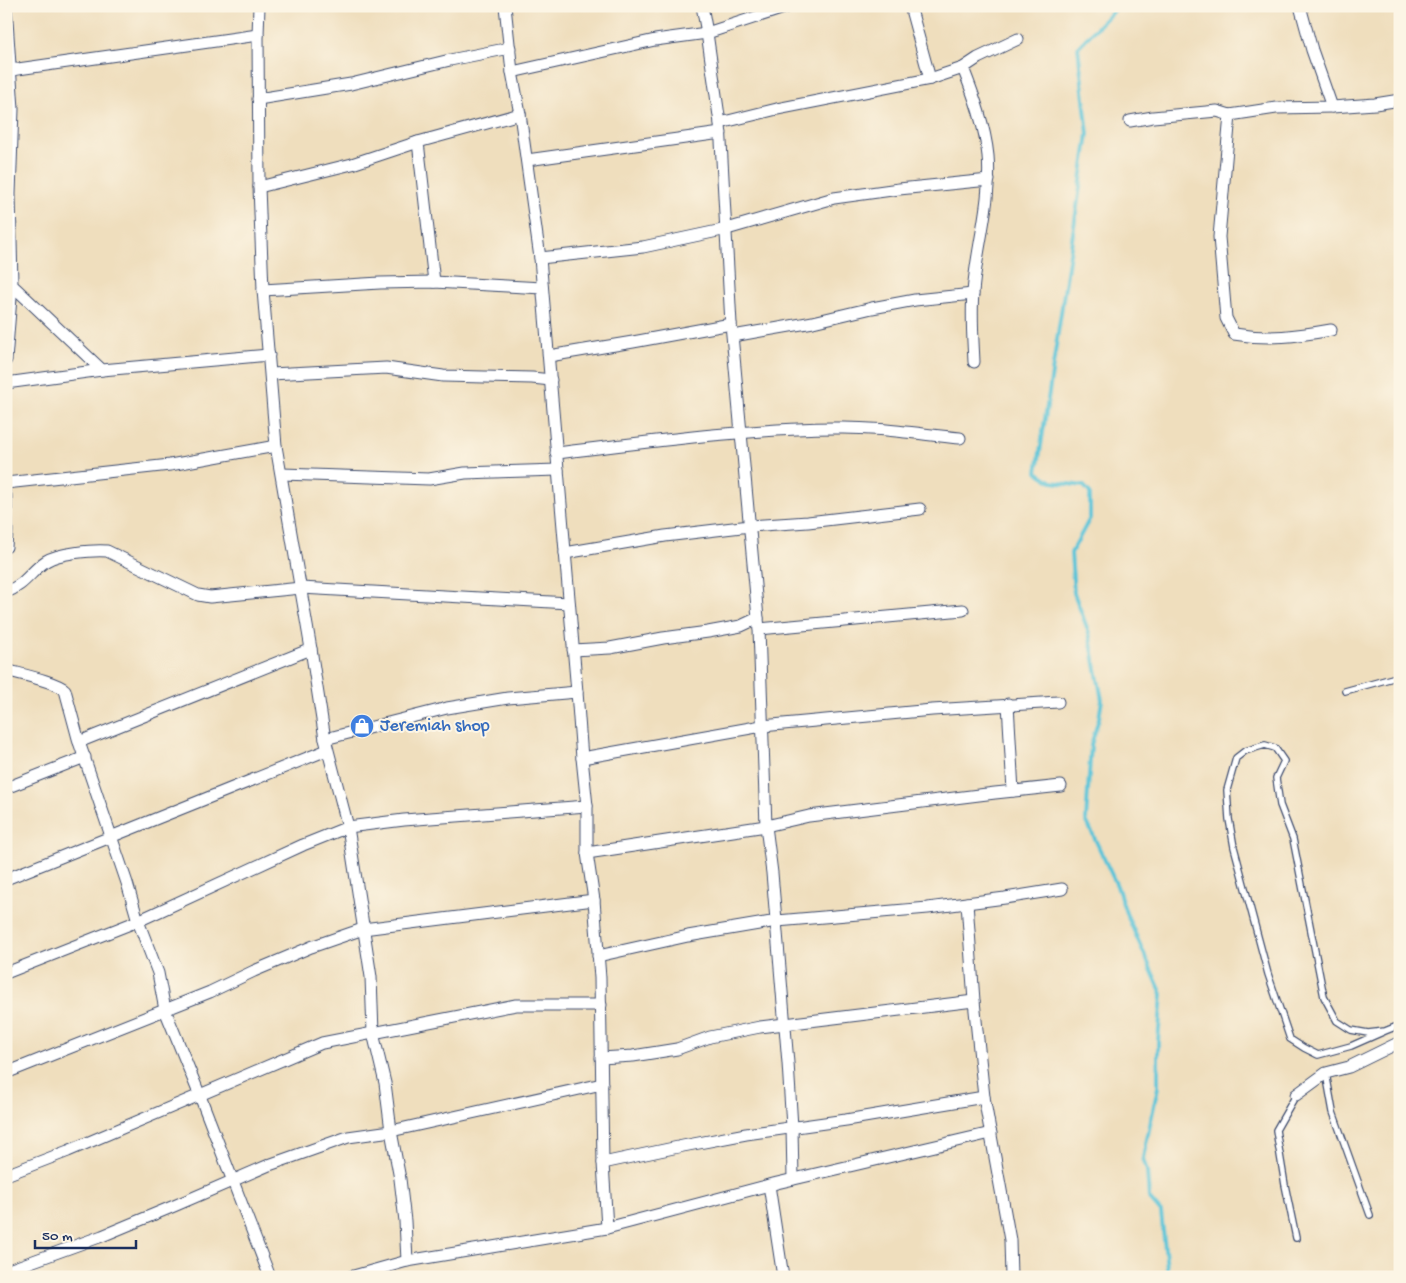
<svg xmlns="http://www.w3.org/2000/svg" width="1406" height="1283" viewBox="0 0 1406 1283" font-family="'Gochi Hand',sans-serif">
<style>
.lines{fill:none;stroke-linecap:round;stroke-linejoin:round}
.stream{stroke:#5cc4d8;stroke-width:4}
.lane-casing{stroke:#3b496c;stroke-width:8}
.street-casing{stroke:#3b496c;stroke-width:13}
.lane{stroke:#fff;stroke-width:5.5}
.street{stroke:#fff;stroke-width:11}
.labels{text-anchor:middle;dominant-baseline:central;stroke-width:4;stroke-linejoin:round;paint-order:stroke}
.shop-label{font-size:18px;fill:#366cbe;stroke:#fcf5e5;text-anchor:start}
</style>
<rect width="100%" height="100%" fill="#fcf5e5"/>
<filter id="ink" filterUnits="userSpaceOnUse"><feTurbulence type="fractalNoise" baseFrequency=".02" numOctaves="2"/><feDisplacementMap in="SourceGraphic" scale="10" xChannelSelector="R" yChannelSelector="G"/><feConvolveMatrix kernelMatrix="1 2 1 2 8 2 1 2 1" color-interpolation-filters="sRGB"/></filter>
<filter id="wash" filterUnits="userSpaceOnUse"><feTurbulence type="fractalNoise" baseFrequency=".0096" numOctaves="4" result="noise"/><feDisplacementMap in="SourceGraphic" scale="20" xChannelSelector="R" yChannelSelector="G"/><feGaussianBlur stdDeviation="1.12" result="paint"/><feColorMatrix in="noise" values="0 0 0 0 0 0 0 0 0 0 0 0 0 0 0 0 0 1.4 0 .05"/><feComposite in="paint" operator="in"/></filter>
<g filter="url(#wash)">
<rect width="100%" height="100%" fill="#efdebd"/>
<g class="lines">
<!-- stream -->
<polyline class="stream" points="1118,6 1078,47 1088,134 1037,472 1052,482 1084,486 1090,493 1090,518 1071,553 1074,593 1089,633 1102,700 1099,718 1091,745 1086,820 1117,886 1126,913 1162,994 1158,1041 1158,1087 1143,1158 1147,1171 1149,1198 1161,1212 1168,1277"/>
</g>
</g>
<g filter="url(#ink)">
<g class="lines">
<!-- lane casing -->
<g class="lane-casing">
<g id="lane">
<polyline points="1345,691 1400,676"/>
<polyline points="1385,1031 1351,1046 1318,1055 1304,1048 1290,1039 1268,974 1234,847 1229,819 1227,790 1236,758 1245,751 1265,745 1275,748 1284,761 1276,778 1280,805 1293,839 1324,997 1337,1021 1351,1030 1368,1033 1385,1031 1400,1025"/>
<polyline points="1326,1073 1333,1112 1370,1215"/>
<polyline points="1296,1238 1285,1185 1276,1130 1296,1095"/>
</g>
</g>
<!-- street casing -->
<g class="street-casing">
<g id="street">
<polyline points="6,6 13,109 10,194 12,285 102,370 269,355"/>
<polyline points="259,6 258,35 259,187 263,290 276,446 311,649 325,739 348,827 371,977 373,1033 385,1083 391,1131 400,1179 405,1221 407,1261"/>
<polyline points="505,6 512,72 520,114 540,258 577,692 582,758 587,806 587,853 594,900 600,978 603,1163 607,1228"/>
<polyline points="702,6 707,33 720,123 731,324 759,629 766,826 772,873 788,1063 792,1127 793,1179"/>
<polyline points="910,6 930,79"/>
<polyline points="1300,6 1312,50 1332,107"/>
<path d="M963,68C974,96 985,126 988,156C992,201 976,249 973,293C971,316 973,339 974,362"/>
<polyline points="11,70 258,35"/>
<polyline points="512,72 655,40 707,33 790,6"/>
<polyline points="258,99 351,84 450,60 510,48"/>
<path d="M1230,115L1219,237L1226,318L1234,334C1269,340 1297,336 1331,330"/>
<polyline points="1130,121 1153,117 1217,111 1230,115 1276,108 1332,107 1375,104 1400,100"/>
<polyline points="720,123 777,109 930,79 963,68 978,58 1018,39"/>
<polyline points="527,160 721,133"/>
<polyline points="259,187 352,164 418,142"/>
<polyline points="540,258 643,247 727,229 834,198 899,189 989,180"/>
<polyline points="434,282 418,142 520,114"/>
<polyline points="263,290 380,283 434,282 542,288"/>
<polyline points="733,336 813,322 872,308 915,300 973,294"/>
<polyline points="549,356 633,342 731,324"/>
<polyline points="6,360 12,285"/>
<polyline points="271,374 386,368 443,376 532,378 551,380"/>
<polyline points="6,383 102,370"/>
<path d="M556,453C649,442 742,429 835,428C877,427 918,434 960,438"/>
<polyline points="282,474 429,479 465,473 558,470"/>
<polyline points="6,483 170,465 276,446"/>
<polyline points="6,495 7,531 6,547"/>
<polyline points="565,553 665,536 750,526 808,522 920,509"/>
<path d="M6,592C24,586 31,571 46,561C58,553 93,550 107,551L198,595L210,597L301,588L569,603"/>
<polyline points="759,629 963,610"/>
<polyline points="573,650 610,648 663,638 708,632 741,626 758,618"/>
<path d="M6,670C20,674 57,682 65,690L79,742L127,883L138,921L158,973L165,1010L200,1096L270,1277"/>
<polyline points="1008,704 1013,791"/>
<polyline points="325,739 447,708 508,698 577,692"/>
<polyline points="79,742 311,649"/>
<polyline points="582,758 762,726 932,710 1058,702"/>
<polyline points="6,788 85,757"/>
<polyline points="587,853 766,826 809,816 995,793 1061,786"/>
<polyline points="6,879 327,750"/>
<polyline points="967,903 974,1001 984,1097 1010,1240 1011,1277"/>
<polyline points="598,956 688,936 777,921 928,908 1005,898 1062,889"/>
<polyline points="6,973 138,921 303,845 348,827 404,820 587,806"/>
<polyline points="601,1058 633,1056 677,1049 710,1037 760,1027 974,1001"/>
<polyline points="6,1073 210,992 254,971 311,947 363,929 594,900"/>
<polyline points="1296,1095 1326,1073 1349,1067 1400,1042"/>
<polyline points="603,1163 683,1146 746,1134 846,1120 984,1097"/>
<polyline points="6,1175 68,1151 322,1043 516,1005 601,1005"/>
<polyline points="769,1185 783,1277"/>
<polyline points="6,1271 102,1236 174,1206 269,1165 348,1137 391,1131 602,1084"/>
<polyline points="350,1277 407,1261 607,1228 777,1183 991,1133"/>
</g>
</g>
<!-- lane -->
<use href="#lane" class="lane"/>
<!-- street -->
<use href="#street" class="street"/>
</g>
</g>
<!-- icons -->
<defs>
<g id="shop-disc" transform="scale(1.25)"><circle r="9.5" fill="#3f7fe0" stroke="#fcf5e5"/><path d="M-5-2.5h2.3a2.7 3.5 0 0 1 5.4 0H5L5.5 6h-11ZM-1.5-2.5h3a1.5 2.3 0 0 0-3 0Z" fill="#fff"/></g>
</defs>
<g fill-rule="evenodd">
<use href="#shop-disc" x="362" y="726"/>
</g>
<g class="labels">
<!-- shop labels -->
<g class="shop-label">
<text x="380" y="726">Jeremiah shop</text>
</g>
</g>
<!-- margin -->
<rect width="1406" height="1283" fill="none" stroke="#fcf5e5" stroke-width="25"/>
<!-- scale -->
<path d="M35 1240v8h101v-8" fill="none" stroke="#1b2f5e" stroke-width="2.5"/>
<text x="42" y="1240" font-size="15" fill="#1b2f5e" stroke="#fcf5e5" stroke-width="4" paint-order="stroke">50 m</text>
</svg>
